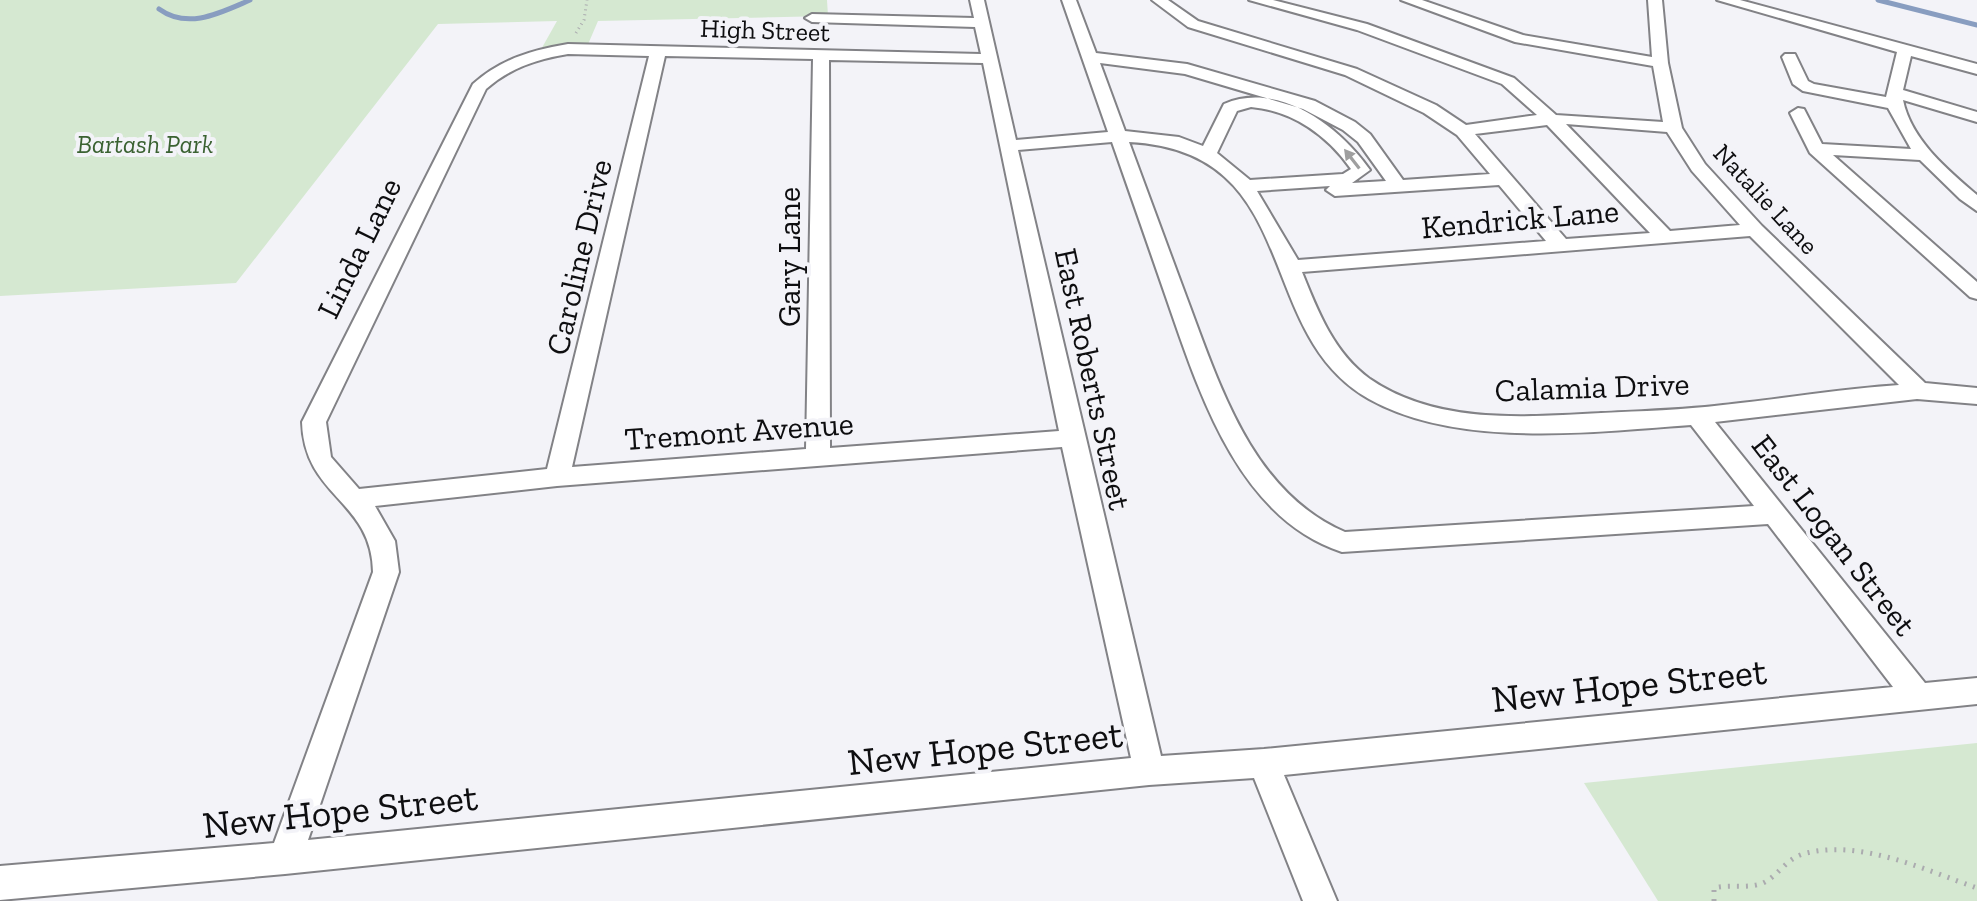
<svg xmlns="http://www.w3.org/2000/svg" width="1977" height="901" viewBox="0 0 1977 901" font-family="'Zilla Slab',serif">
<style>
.green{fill:#d5e8d1}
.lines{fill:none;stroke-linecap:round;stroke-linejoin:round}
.stream{stroke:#889dc0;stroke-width:5}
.minor-casing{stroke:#828286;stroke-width:4}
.path-far1{stroke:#ababaf;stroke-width:3;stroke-dasharray:1 4;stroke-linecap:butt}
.path{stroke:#ababaf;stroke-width:5;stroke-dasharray:2 7;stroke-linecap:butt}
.minor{fill:#fff;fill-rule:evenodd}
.oneway{fill:#9f9f9f}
.labels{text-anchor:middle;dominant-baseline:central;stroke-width:8;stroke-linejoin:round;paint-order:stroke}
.far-street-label{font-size:26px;fill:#0e0e10;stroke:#f3f3f8}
.far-park-label{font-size:26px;font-style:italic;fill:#3b6232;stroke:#f3f3f8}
.street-label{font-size:32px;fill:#0e0e10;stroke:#f3f3f8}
.near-street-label{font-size:38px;fill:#0e0e10;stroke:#f3f3f8}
</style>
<rect width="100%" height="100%" fill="#f3f3f8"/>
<!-- green -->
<g class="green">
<polygon points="0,0 827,0 828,16 598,21 586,49 539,53 557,21 438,24 236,283 0,296"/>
<polygon points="1977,743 1977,901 1658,901 1584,783"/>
</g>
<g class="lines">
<!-- stream -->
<g class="stream">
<polyline points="1878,0 1977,25"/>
<path d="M159,9C188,30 220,13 250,0"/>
</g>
<!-- minor casing -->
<g class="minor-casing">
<g id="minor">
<path d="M970,0H984L1016,140L1108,132L1062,0H1076L1096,53L1187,64L1315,101L1355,122L1370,134L1403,180L1490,174L1457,135L1424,113L1345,75L1188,27L1152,0H1168L1198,21L1357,69L1436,105L1466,125L1537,115L1502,84L1357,30L1249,0H1273L1367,24L1514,78L1556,115L1663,122L1653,66L1515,42L1401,0H1422L1523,35L1652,57L1648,0H1662L1668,63L1682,128L1705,164L1762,226L1925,383L1977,388V404L1917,399L1715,422L1925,683L1977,678V704L1284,775L1337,901H1303L1254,778L1149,785L285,874L0,900V866L274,843L373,572C372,500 304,497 302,422L473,84C501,59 532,50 568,44L981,54L975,27L812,22L805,18L812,14L974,18ZM568,54L649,56L547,469L359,489L331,457L326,422L486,89C510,68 537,59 568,54ZM665,56L813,59L806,449L572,467ZM829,60L983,63L1059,431L830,448ZM1100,63L1185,74L1303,109L1343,130L1358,142L1386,181L1352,183L1370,170C1340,127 1279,80 1224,104L1203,146L1179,137L1125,131ZM1251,107C1293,111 1327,135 1351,169L1343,174L1250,180L1217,153L1237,111ZM1566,124L1667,132L1692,171L1740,225L1670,231ZM1547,125L1650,233L1566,239L1475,134ZM1112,142C1130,193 1148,245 1166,297C1198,389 1237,518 1342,552L1768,524L1893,687L1264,749L1161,756L1018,150ZM1129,142C1306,151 1251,333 1369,399C1458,449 1593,432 1691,425L1754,506L1345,532C1251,492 1219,383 1186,296C1167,245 1148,193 1129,142ZM1499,185L1546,241L1298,260L1257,191L1330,186L1326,190L1335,196ZM1750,236L1899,385C1840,389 1782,399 1723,405C1683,410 1642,411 1601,413C1525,417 1437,425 1370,379C1334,353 1318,312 1302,272ZM1062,447L1131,758L308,840L399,572L395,541L375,506L557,486Z"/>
<path d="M1717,0H1740L1977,64V74L1911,56L1903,90L1977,112V122L1903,100C1911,140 1948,170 1977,195V211L1960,199L1920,160L1833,155L1977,282V299L1970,297L1810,153L1790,113L1798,108L1804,109L1822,144L1911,149L1888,108L1803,91L1793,84L1782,57L1785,54H1795L1808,81L1814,84L1886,97L1897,52Z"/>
</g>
</g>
<!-- path-far1 -->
<polyline class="path-far1" points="576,33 584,20 587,0"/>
<!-- path -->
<path class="path" d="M1714,901V888C1730,884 1748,889 1763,883C1778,876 1786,859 1803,854C1859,838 1925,870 1977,888"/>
<!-- minor -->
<use href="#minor" class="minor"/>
</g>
<!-- one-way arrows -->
<defs><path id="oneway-solid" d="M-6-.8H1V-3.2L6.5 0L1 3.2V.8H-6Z" transform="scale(2)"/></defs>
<use class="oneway" href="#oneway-solid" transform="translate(1352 159) rotate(-128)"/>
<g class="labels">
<!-- far-street labels -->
<g class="far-street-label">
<text transform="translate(765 30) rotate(2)">High Street</text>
<text transform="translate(1766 199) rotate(47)">Natalie Lane</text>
</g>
<!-- far-park labels -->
<g class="far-park-label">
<text x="145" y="144">Bartash Park</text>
</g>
<!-- street labels -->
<g class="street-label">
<text transform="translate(1520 219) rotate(-5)">Kendrick Lane</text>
<text transform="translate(359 248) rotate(-64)">Linda Lane</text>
<text transform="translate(579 257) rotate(-77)">Caroline Drive</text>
<text transform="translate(789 257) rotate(-90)">Gary Lane</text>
<text transform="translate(1093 379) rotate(78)">East Roberts Street</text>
<text transform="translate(1592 387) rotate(-2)">Calamia Drive</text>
<text transform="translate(739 431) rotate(-4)">Tremont Avenue</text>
<text transform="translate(1834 535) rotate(52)">East Logan Street</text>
</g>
<!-- near-street labels -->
<g class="near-street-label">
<text transform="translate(1629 685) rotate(-6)">New Hope Street</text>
<text transform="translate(985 748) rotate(-6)">New Hope Street</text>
<text transform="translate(340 811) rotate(-6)">New Hope Street</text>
</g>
</g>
</svg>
